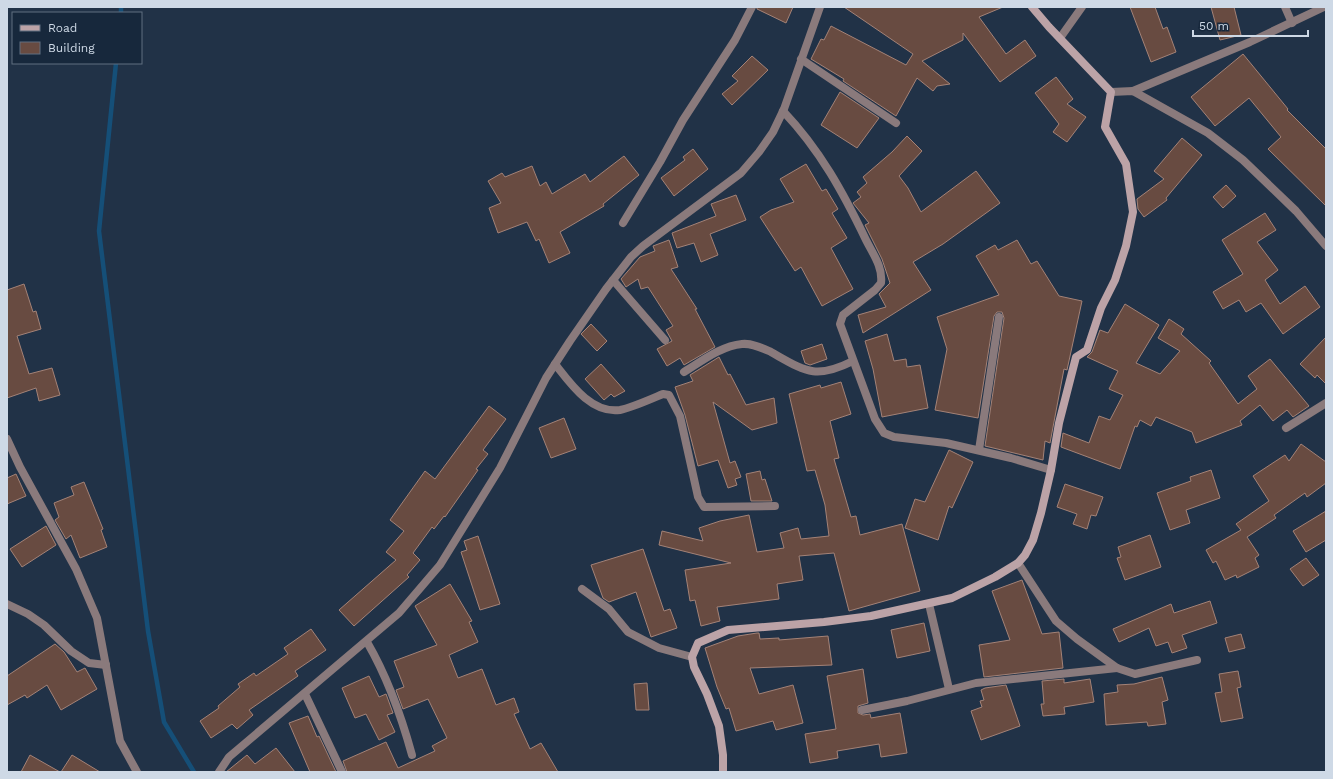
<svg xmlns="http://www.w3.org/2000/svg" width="1333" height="779" viewBox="0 0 1333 779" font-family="'Work Sans',sans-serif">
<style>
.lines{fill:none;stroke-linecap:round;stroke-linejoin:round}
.stream{stroke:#154f78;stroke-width:4.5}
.building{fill:#684b41;stroke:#a38277}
.street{stroke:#8a7a7c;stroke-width:8}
.secondary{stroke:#bca3a7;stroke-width:8}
</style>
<rect width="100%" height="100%" fill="#213247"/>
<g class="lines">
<!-- stream -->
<g class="stream">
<polyline points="121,13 121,7"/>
<polyline points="116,63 99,231 148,631 164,722 194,772"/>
</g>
</g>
<!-- building -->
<g class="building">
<polygon points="757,7 793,7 786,23 757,9"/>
<polygon points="844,7 1003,7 979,17 1006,54 1025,40 1036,56 1000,82 963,33 963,40 922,61 950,84 937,86 933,91 917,78 896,116 843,81 844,79 811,59 821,39 824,40 831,26 906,65 913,54"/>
<polygon points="1130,7 1155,7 1163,29 1167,27 1176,52 1151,62"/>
<polygon points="1211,7 1234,7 1241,35 1220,40"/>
<polygon points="1243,54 1288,109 1287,110 1326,149 1326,206 1268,149 1281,137 1249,98 1215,126 1191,97"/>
<polygon points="752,56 768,70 732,105 722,94 738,81 732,76"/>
<polygon points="1056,77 1073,99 1067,104 1086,117 1067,142 1053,132 1059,124 1035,93"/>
<polygon points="840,92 879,118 857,148 821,125"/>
<polygon points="907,136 922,151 899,176 908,188 921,212 976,171 1000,203 943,244 913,262 931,290 863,333 858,315 886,307 879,294 890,283 882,259 865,225 869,223 853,203 861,197 857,192 867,183 863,177 892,152"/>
<polygon points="1182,138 1202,155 1166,198 1167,200 1144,217 1138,209 1137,199 1164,179 1154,171"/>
<polygon points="693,149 708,169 674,196 661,178 685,160 683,157"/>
<polygon points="624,156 639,175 603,204 604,206 560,232 570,253 549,263 539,239 536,241 527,222 498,233 489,208 501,203 488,181 502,173 505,177 532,166 540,186 546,182 552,194 585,174 590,182"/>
<polygon points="806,164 822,191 826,189 838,209 832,213 847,238 831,248 853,289 822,306 801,267 795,271 760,217 771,210 794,202 780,179"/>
<polygon points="1226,185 1236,196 1223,208 1213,197"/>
<polygon points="736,195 746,220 710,234 718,255 701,262 694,243 677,248 672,233 716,216 711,204"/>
<polygon points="1265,213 1276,230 1257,242 1278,270 1265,280 1280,304 1305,286 1320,307 1283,334 1261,303 1246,312 1239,300 1223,309 1213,292 1243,274 1222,240"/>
<polygon points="669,240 678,267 671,269 697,309 695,309 715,347 684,365 680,358 667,366 657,349 672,341 666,330 673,326 648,287 641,289 638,279 626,287 621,279 640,257 655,251 653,246"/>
<polygon points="1017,240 1031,264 1037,261 1059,296 1082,301 1067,370 1064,369 1050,443 1045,441 1043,460 985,446 1004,318 1002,312 997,312 994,316 978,418 935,410 947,349 937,317 999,295 976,256 995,245 998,250"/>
<polygon points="24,284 33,312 36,311 41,329 17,336 29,374 52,368 60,395 39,401 36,388 7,398 7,290"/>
<polygon points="1125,304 1159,325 1136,363 1160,374 1180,351 1158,338 1169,319 1184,329 1181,334 1211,361 1209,363 1238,404 1257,389 1248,376 1270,359 1309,406 1293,417 1287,410 1273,421 1260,405 1240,421 1242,425 1196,443 1192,432 1156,417 1151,426 1140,420 1137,427 1135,426 1120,469 1061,447 1063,433 1089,443 1099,416 1110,420 1123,395 1109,389 1118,371 1087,357 1092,352 1100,330 1108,333"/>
<polygon points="591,324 607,341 597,351 581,334"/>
<polygon points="887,334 894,361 906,359 907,367 920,365 928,408 882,417 873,369 865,341"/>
<polygon points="1326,337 1326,384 1317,375 1315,378 1300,364"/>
<polygon points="822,344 827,359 810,365 805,363 801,351"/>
<polygon points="719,357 728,375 730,374 746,405 774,398 777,423 752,430 713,402 730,463 735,461 741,477 735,479 737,485 728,488 718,460 698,466 685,415 675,387 693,381 690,375"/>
<polygon points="601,364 625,391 614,397 611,394 604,400 585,379"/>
<polygon points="841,382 851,414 830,421 839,458 834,459 851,517 856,516 860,535 902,524 920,591 849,611 834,553 799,556 803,580 777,584 779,599 717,607 720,621 701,626 695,600 690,601 685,570 731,563 659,545 662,531 703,541 699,528 720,521 749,515 757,552 784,548 780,533 798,528 801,539 829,536 825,505 815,470 807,471 789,394 820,385 821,388"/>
<polygon points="489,406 506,419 483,450 488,454 476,469 478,470 445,517 444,516 434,529 432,527 413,553 420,560 407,575 409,577 354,626 339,610 396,560 386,552 404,531 390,520 425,471 435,479"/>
<polygon points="564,418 576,449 551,458 539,428"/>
<polygon points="1301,444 1326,462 1326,483 1307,497 1305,493 1274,515 1276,518 1247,537 1259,555 1255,558 1259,567 1237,578 1236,575 1225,580 1216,561 1213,563 1206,550 1241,530 1236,524 1269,501 1253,476 1285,455 1289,461"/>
<polygon points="949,450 973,462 952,508 949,506 938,540 905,528 915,499 925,502"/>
<polygon points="1211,470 1220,498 1186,510 1190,523 1170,530 1157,493 1191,481 1190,477"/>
<polygon points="760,471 762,480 765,479 772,501 751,501 746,474"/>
<polygon points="16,474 26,496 7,504 7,478"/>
<polygon points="84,482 103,529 101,530 107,547 80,558 71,535 66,539 55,520 59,517 54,503 74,495 71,487"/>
<polygon points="1065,484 1103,497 1096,516 1091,515 1087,529 1073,524 1077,514 1057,507"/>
<polygon points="1326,511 1326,540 1306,552 1293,531"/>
<polygon points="46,526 56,545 22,567 10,549"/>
<polygon points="1150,535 1161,567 1125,580 1117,558 1121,557 1118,547"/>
<polygon points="478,536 500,604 480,610 461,552 467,550 464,541"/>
<polygon points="643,549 664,611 670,609 677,628 651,637 636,592 609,602 603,598 591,565"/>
<polygon points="1306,558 1319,575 1303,586 1290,569"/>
<polygon points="1022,580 1042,634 1059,632 1063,668 984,677 979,645 1010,640 992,591"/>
<polygon points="450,584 472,621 469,622 478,642 449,655 458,678 482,669 496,705 514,698 519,712 514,714 530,749 541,743 558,772 347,772 343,761 386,742 398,768 435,751 432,746 447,738 428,699 403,709 396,690 404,687 394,661 437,645 415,606"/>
<polygon points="1210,601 1217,623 1182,635 1187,648 1172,653 1168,642 1156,646 1149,628 1119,642 1113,629 1171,604 1174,613"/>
<polygon points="924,623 930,651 897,658 891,630"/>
<polygon points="311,629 326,650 295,671 298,676 249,710 253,715 237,729 232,724 211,738 200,721 219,708 218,706 240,687 238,684 254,673 256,676 288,654 284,648"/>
<polygon points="757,633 759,633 760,639 779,638 779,640 828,636 832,665 750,668 759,694 793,685 803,723 776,730 773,721 736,731 729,708 726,709 717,687 705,648 738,636"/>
<polygon points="1241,634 1245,648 1229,652 1225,638"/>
<polygon points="55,644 64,652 77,672 85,668 97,689 61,710 47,685 27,698 25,695 7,705 7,676"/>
<polygon points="863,669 868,703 858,706 858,713 863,715 870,714 871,718 900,713 907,753 881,757 879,744 837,751 838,758 810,763 805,734 836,729 827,676"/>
<polygon points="1238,671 1241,687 1237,688 1243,718 1221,722 1215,693 1222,692 1219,674"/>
<polygon points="369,676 379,697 386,694 393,713 387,715 395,732 379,740 366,714 355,718 342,688"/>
<polygon points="1162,677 1168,700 1162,702 1166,724 1148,726 1147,722 1106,725 1104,694 1118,692 1117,685 1134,684"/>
<polygon points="1064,679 1064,683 1090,679 1094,702 1064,707 1065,714 1043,716 1041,704 1044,704 1042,681"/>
<polygon points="647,683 649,710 636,710 634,684"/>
<polygon points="1006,685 1020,726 981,740 971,711 982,707 980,701 984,700 981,690 985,688"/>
<polygon points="308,716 317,737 319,736 336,772 310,772 289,723"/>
<polygon points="276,748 295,772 226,772 247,755 255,764"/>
<polygon points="30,755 60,772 21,772"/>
<polygon points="72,755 100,772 61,772"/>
</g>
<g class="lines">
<!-- street -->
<g class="street">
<polyline points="1285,7 1292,23"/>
<polyline points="1060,38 1082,7"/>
<polyline points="801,59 896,123"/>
<polyline points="1133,91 1250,42 1324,7"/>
<polyline points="1111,92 1133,91 1208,133 1243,160 1296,211 1326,246"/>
<path d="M783,111C820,150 843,192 866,240C873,254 883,267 881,283L875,290L843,315L840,324L875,419L884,433L894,437L946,443L1011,458L1051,470"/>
<polyline points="623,223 660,162 683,120 735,40 752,7"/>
<polyline points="613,280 665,340"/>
<path d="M555,364C570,383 591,414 620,410C631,408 651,399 663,394L669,395L680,416L698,497L704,507L775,506"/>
<path d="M684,372C702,361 721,346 742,344C752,343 762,348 771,352C805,371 815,380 853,361"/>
<polyline points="1286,428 1326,403"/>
<polyline points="7,439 20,467 76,569 97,618 120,741 137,772"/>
<polyline points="979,450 999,317"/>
<polyline points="1018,563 1056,621 1077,639 1117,668 1135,674 1197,660"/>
<polyline points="582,589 609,609 628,632 659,648 692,657"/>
<polyline points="7,604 28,614 44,625 71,651 89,663 106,665"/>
<polyline points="929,604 949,689"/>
<path d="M367,642C388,678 401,715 412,755"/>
<polyline points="305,694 342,772"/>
<polyline points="862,710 907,701 976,683 1117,668"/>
<polyline points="219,772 229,757 399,613 440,565 500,468 546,378 570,341 606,289 631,257 643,246 741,173 759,152 773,132 784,109 820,7"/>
</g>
<!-- secondary -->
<polyline class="secondary" points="723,772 723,755 719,726 707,694 694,667 692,657 698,643 728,630 824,622 871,616 952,598 995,577 1018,563 1025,555 1033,540 1041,513 1051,470 1059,423 1076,357 1087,350 1101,308 1115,280 1126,246 1133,212 1126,164 1105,127 1111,92 1049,27 1032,7"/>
</g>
<!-- border -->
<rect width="1333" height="779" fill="none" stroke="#ced9e6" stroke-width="16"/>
<!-- legend -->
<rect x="12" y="12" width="130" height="52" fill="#17283c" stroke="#606f80"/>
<rect x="20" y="25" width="20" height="6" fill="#bca3a7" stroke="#606f80"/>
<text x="48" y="32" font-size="12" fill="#ced9e6">Road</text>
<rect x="20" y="42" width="20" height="12" fill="#684b41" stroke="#606f80"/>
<text x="48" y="52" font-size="12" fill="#ced9e6">Building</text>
<!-- scale -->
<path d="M1193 30v6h115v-6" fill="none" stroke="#ced9e6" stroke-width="2"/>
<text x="1199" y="30" font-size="12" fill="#ced9e6" stroke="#17283c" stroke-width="3" paint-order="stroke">50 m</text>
</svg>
